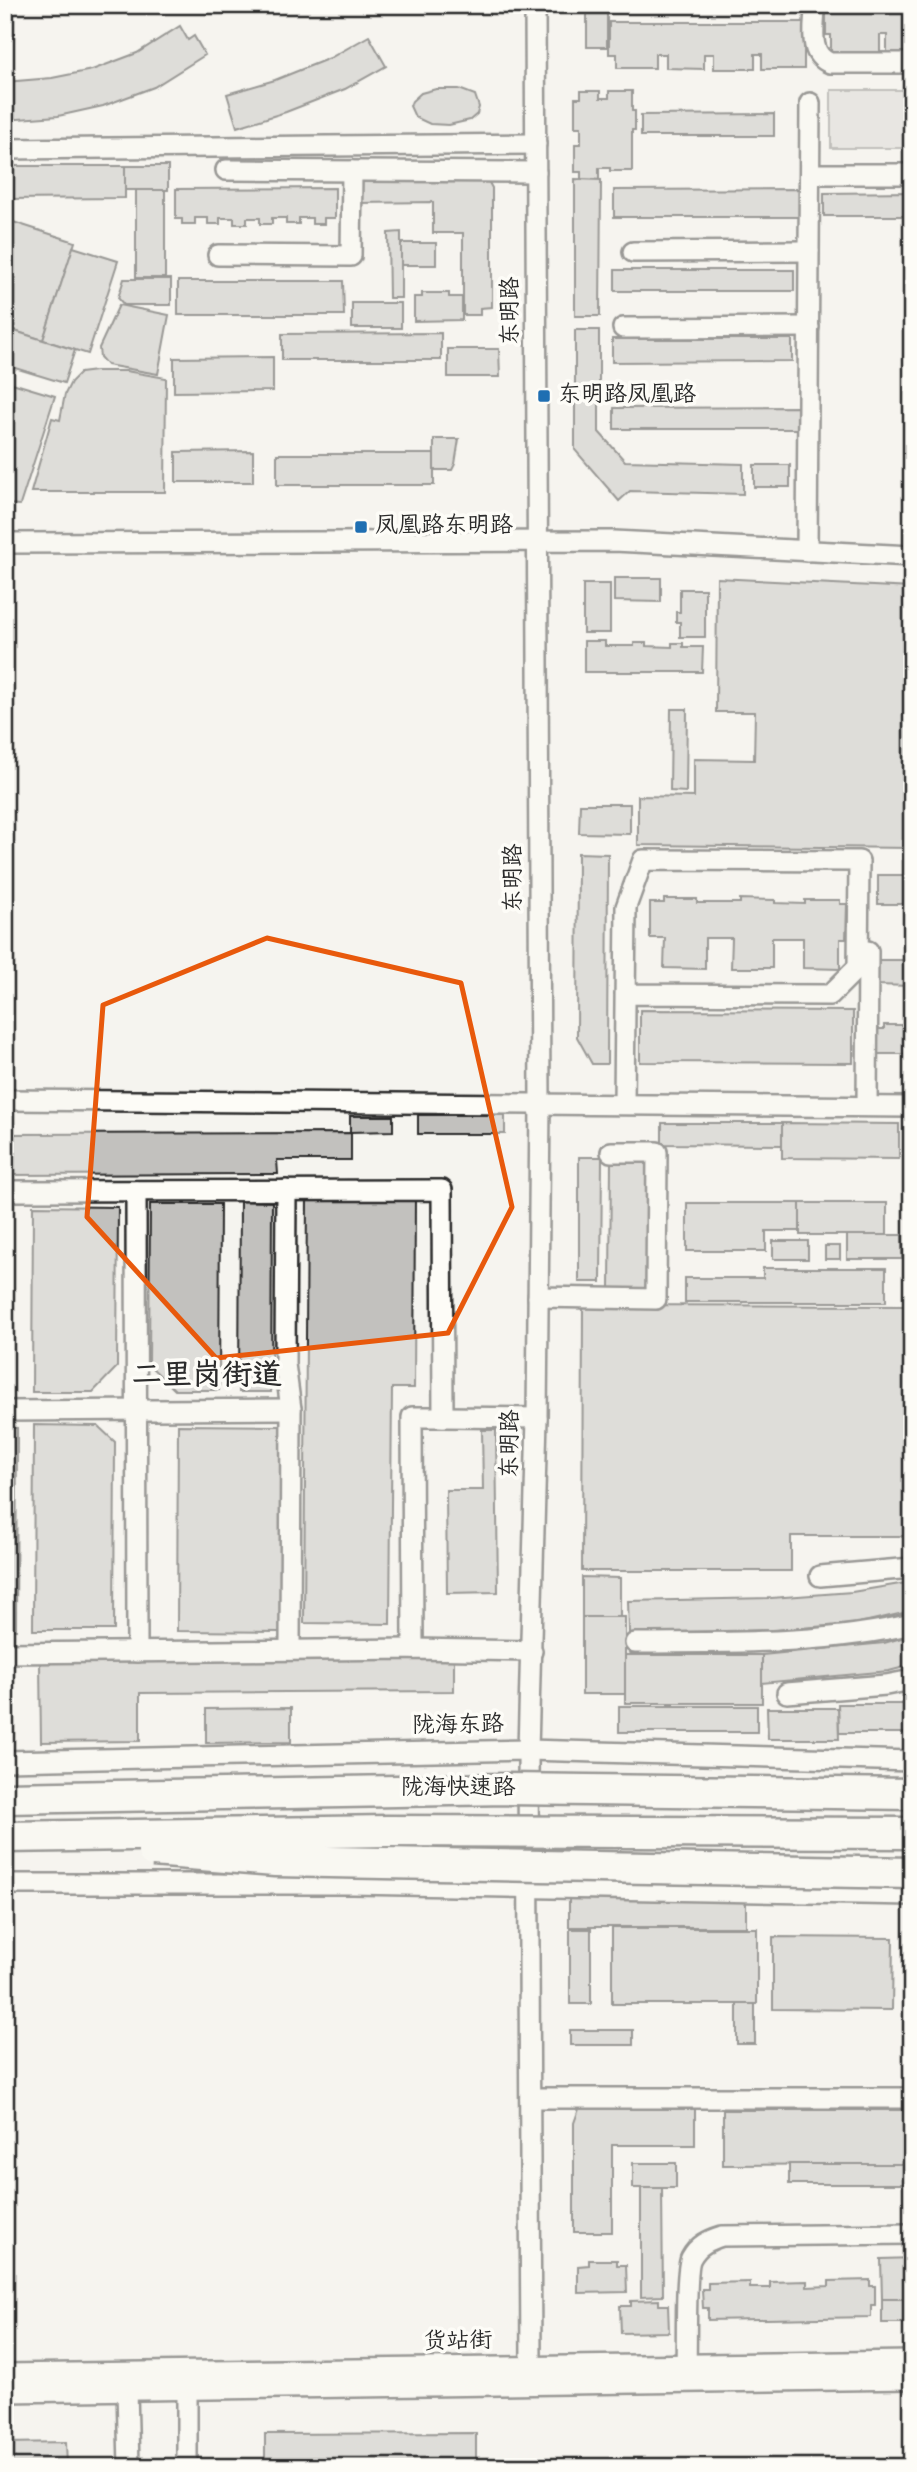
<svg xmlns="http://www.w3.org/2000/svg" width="917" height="2472" viewBox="0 0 917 2472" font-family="Dekko,'LXGW WenKai TC',sans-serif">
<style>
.green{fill:#d7d6d2;stroke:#81807e;stroke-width:2}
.building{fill:#c2c1be;stroke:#2b2b2b;stroke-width:2}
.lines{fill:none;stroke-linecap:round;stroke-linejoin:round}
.minor-casing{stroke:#2b2b2b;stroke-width:24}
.minor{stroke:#fdfcf7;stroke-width:19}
.highway-bridge-casing{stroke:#2b2b2b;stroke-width:35;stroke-linecap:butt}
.highway-bridge{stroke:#fdfcf7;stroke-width:30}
.marked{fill:none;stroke:#e8590c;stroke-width:5;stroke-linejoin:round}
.poi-dot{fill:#1f6fb2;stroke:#fdfcf7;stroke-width:2.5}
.labels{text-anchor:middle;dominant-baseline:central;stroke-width:7;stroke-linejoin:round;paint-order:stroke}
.street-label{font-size:23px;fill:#2b2b2b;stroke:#fdfcf7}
.poi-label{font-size:23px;fill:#2b2b2b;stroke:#fdfcf7;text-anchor:start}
.district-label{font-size:30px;font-weight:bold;fill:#2b2b2b;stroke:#fdfcf7}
</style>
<rect width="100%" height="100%" fill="#f5f4ef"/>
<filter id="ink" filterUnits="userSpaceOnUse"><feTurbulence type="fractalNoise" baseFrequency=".0143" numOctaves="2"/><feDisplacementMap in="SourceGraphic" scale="14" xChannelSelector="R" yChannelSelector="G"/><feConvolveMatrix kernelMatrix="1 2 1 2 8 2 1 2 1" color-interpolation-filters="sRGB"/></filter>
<g filter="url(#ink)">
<!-- green -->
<rect class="green" x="831" y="90" width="81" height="58"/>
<!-- building -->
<g class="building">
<rect x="587" y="5" width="20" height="42"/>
<polygon points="835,5 878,5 878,8 912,5 912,55 887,55 887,35 880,35 880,53 831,53 831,35 826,35 826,7 835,7"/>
<polygon points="609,22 804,22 804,69 762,69 762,54 755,54 755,69 714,69 714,54 704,54 704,69 666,68 666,54 655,54 655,68 617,68 617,54 609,54"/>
<polygon points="180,26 188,40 194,36 205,55 154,87 103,106 58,116 5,120 5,82 52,78 92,70 137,53"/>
<polygon points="369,36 386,66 345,89 286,112 237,127 227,94 275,80 330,58"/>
<polygon points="436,89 459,89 475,95 479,107 477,114 470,120 449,125 430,124 415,117 410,106 412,101 421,93"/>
<polygon points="581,91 600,91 600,98 609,98 609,91 632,91 632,111 635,111 635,130 632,130 632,171 610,171 610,168 599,168 599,180 581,179 581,172 575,172 575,144 581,144 581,127 575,127 575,98 581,98"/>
<polygon points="774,114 774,136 641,136 641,115"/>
<polygon points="5,166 125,166 125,198 5,199"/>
<rect x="125" y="166" width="43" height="24"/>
<polygon points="450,176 488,181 492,188 492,307 480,308 480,315 463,315 463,233 433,233 433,202 359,203 359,182 450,181"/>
<polygon points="575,179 601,180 600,316 575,316"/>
<polygon points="335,188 335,218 324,218 324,224 312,224 312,218 299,218 299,224 286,224 286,218 272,218 272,224 260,224 260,218 247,218 247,224 234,224 234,218 220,218 220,224 208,224 208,218 195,218 195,224 182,224 182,219 176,219 176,189"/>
<polygon points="800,189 800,217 614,217 614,190"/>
<rect x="136" y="190" width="29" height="88"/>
<polygon points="912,192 912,216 824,216 824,193"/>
<polygon points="7,220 75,242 43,340 5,328"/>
<polygon points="401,232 401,298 389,298 388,233"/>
<rect x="401" y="243" width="35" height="22"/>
<polygon points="73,247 118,261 88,354 43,340"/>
<rect x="615" y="270" width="179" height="21"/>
<polygon points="124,279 171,279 171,305 124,305 118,298"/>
<polygon points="178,281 343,281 344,315 178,315"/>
<polygon points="422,293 449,293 449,297 462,297 462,320 414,321 414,297 422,297"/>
<rect x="352" y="303" width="49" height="25"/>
<polygon points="119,305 169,315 158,374 107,365 100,357 99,348"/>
<polygon points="5,328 75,350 64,383 5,365"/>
<polygon points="575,330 599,330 599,432 625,461 743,464 743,494 630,491 619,501 575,450"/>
<polygon points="441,333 441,360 282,360 282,334"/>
<polygon points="612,339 792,339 792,361 612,362"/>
<polygon points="448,349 499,349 500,377 448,377"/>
<polygon points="273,357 273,391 174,392 174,358"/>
<polygon points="96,371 126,371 166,378 165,492 31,492 52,418 60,420 65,394 71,382 80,373"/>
<polygon points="12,383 55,396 20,505 5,504 5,405"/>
<polygon points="799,407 799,429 614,429 614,408"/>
<polygon points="434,439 459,439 455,464 452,470 434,470"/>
<polygon points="253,451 253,482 176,482 176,452"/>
<rect x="277" y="454" width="157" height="31"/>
<rect x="754" y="465" width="36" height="22"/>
<polygon points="614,578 661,578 661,602 614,601"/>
<polygon points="717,578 912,588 912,848 638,845 638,796 694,797 694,759 754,760 755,712 716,712"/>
<rect x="583" y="584" width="27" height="49"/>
<polygon points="680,589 705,589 705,637 680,637 680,622 676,622 676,612 680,612"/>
<polygon points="584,641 605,641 605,646 634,646 634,643 646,643 646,646 672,647 672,643 683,643 683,647 703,647 702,672 584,672"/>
<polygon points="671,709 687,709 686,792 670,791"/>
<polygon points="580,804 630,804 630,834 579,833"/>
<polygon points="578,853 608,854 607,1064 592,1064 577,1037"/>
<rect x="878" y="875" width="34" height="29"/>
<polygon points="664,899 697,899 697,903 740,903 740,899 775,900 775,903 805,904 805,900 840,900 840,904 847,904 846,939 840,939 840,969 803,968 803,938 772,938 772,968 731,968 732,938 705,938 705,969 664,968 665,938 650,938 650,903 664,903"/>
<polygon points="875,960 912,960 912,986 875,985"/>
<polygon points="640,1010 853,1011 853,1063 640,1062"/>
<polygon points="884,1025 909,1025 909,1030 912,1030 912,1054 875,1054 875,1029 884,1029"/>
<rect x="418" y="1115" width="87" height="19"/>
<polygon points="350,1116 393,1116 393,1131 350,1132"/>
<polygon points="662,1123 782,1123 782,1145 662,1144"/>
<polygon points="782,1123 899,1124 899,1159 782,1158"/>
<polygon points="351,1133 351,1160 277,1160 278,1174 5,1175 5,1134"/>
<polygon points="579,1157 602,1157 601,1282 579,1282"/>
<polygon points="611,1161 648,1161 647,1291 610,1290"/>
<polygon points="307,1197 415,1198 414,1388 392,1388 390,1624 304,1623"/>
<polygon points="240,1201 272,1202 271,1392 239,1392"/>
<polygon points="687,1203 800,1203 800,1231 766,1231 766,1251 687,1251"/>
<rect x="800" y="1203" width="87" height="32"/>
<polygon points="150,1204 220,1204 219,1390 175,1390 149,1365"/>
<polygon points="33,1206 118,1207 117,1367 93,1392 32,1392"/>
<polygon points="5,1207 11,1207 9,1392 5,1392"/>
<rect x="847" y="1235" width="55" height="24"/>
<rect x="773" y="1241" width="35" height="18"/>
<rect x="825" y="1246" width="15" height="13"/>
<polygon points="763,1268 886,1268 886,1302 685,1302 685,1278 763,1278"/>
<polygon points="583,1305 912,1306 912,1536 791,1536 791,1571 582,1571"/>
<polygon points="34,1425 98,1426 115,1442 114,1630 33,1630"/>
<polygon points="178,1425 281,1426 280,1632 177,1631"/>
<polygon points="5,1427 17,1428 16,1630 5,1629"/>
<polygon points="482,1430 496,1430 498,1592 447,1593 446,1490 483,1490"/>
<polygon points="582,1577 620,1578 620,1617 582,1617"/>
<polygon points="912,1582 912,1611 855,1624 772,1630 629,1633 628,1601 771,1598 852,1592"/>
<rect x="582" y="1617" width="43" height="77"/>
<polygon points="912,1635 912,1665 889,1671 762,1683 762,1655 884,1643"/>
<rect x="625" y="1655" width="137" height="48"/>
<polygon points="454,1658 454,1691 140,1693 140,1741 41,1742 40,1662"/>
<polygon points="838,1704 907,1704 907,1733 839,1733"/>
<rect x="619" y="1706" width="138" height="26"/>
<polygon points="291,1708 291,1742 206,1743 206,1709"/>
<polygon points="767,1708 838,1708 839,1739 768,1739"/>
<rect x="569" y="1893" width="177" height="34"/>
<rect x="612" y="1928" width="145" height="76"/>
<rect x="570" y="1929" width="21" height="75"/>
<polygon points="773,1937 893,1938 892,2010 773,2009"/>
<rect x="737" y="2004" width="18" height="40"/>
<rect x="570" y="2030" width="63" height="15"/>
<polygon points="695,2105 695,2145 612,2145 612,2232 574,2232 574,2123 579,2109 585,2106"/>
<polygon points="723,2110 912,2110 912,2164 723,2165"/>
<rect x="633" y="2163" width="43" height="25"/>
<rect x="789" y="2164" width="123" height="20"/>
<polygon points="641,2188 662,2188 663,2296 641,2297"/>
<polygon points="912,2258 912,2299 882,2299 881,2259"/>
<polygon points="589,2260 617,2260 617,2265 626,2265 627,2292 578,2293 578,2266 589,2265"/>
<polygon points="870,2280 870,2286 875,2286 875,2305 871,2305 871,2317 708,2320 708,2308 703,2308 702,2289 708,2289 708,2283 750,2282 750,2288 770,2288 770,2282 807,2281 807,2287 829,2286 829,2281"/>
<rect x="882" y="2299" width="30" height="24"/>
<polygon points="659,2300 659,2305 668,2305 669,2332 621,2333 620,2306 631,2306 631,2301"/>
<polygon points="476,2433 476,2467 265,2467 265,2434"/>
<polygon points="66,2442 67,2467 5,2467 5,2443"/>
</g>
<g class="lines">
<!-- minor casing -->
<g class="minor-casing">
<g id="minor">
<path d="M815,5C815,27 807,54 830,63H912"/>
<polyline points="5,149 536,144"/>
<polyline points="226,170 536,172"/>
<polyline points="810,174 912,174"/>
<polyline points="633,252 809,251"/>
<polyline points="218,255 351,256 352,171"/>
<polyline points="623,328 809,327"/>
<polyline points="5,543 614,541 912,556"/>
<polyline points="807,551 810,103"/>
<polyline points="5,1100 912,1107"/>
<polyline points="624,1104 626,907 643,860 859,861 858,967 830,995 625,994"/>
<polyline points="867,1106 868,951"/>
<polyline points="286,1190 285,1364 291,1409 290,1650"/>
<polyline points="5,1191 442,1190 443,1417 412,1417 413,1649"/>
<polyline points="136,1191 137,1652"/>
<polyline points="538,1297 656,1299 657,1152 611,1152"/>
<polyline points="5,1411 291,1409"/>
<polyline points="443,1417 537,1418"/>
<polyline points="820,1576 912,1568"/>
<path d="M635,1643C727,1642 822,1645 912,1624"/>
<polyline points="5,1653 413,1649 532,1651"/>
<polyline points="787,1693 886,1685 912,1680"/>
<polyline points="5,1761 528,1750 912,1761"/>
<polyline points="5,1884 353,1884 912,1895"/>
<polyline points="530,2098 912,2098"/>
<path d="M686,2364C687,2346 685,2269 691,2258C698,2245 709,2240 722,2236L912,2234"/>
<polyline points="531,2366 528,1750 537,1418 540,1103 535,5"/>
<polyline points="5,2374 912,2361"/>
<polyline points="127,2390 129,2467"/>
<polyline points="5,2392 912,2379"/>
<polyline points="187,2467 187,2390"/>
</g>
</g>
<!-- minor -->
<use href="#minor" class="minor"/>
<!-- highway-bridge casing -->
<g class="highway-bridge-casing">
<g id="highway-bridge">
<polyline points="5,1798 506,1789 912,1794"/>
<polyline points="5,1837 387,1831 912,1833"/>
<polyline points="153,1851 275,1861 912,1873"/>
</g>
</g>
<!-- highway-bridge -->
<use href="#highway-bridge" class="highway-bridge"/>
</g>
</g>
<!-- marked area -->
<path d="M0 0H917V2472H0ZM267,938L461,983L512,1207L448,1333L216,1358L87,1217L103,1005Z" fill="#f5f4ef" fill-opacity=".55" fill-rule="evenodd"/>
<path class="marked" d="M267,938L461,983L512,1207L448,1333L216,1358L87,1217L103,1005Z"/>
<!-- markers -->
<g class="poi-dot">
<rect x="537" y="389" width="14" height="14" rx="3.5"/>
<rect x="354" y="520" width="14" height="14" rx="3.5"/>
</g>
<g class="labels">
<!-- street labels -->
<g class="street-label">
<text transform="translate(512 311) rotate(-90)">东明路</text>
<text transform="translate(515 878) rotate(-90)">东明路</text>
<text transform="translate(512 1444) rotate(-89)">东明路</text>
<text transform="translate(458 1727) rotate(-1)">陇海东路</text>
<text x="458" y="1789">陇海快速路</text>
<text transform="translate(458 2343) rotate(-1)">货站街</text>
</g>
<!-- poi labels -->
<g class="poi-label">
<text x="558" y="396">东明路凤凰路</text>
<text x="375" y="527">凤凰路东明路</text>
</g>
<!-- district labels -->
<g class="district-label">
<text x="207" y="1378">二里岗街道</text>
</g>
</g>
<!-- margin -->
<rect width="917" height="2472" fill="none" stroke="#fdfcf7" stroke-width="28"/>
<rect x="14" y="14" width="889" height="2444" fill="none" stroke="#2b2b2b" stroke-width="2.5" filter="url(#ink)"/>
</svg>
